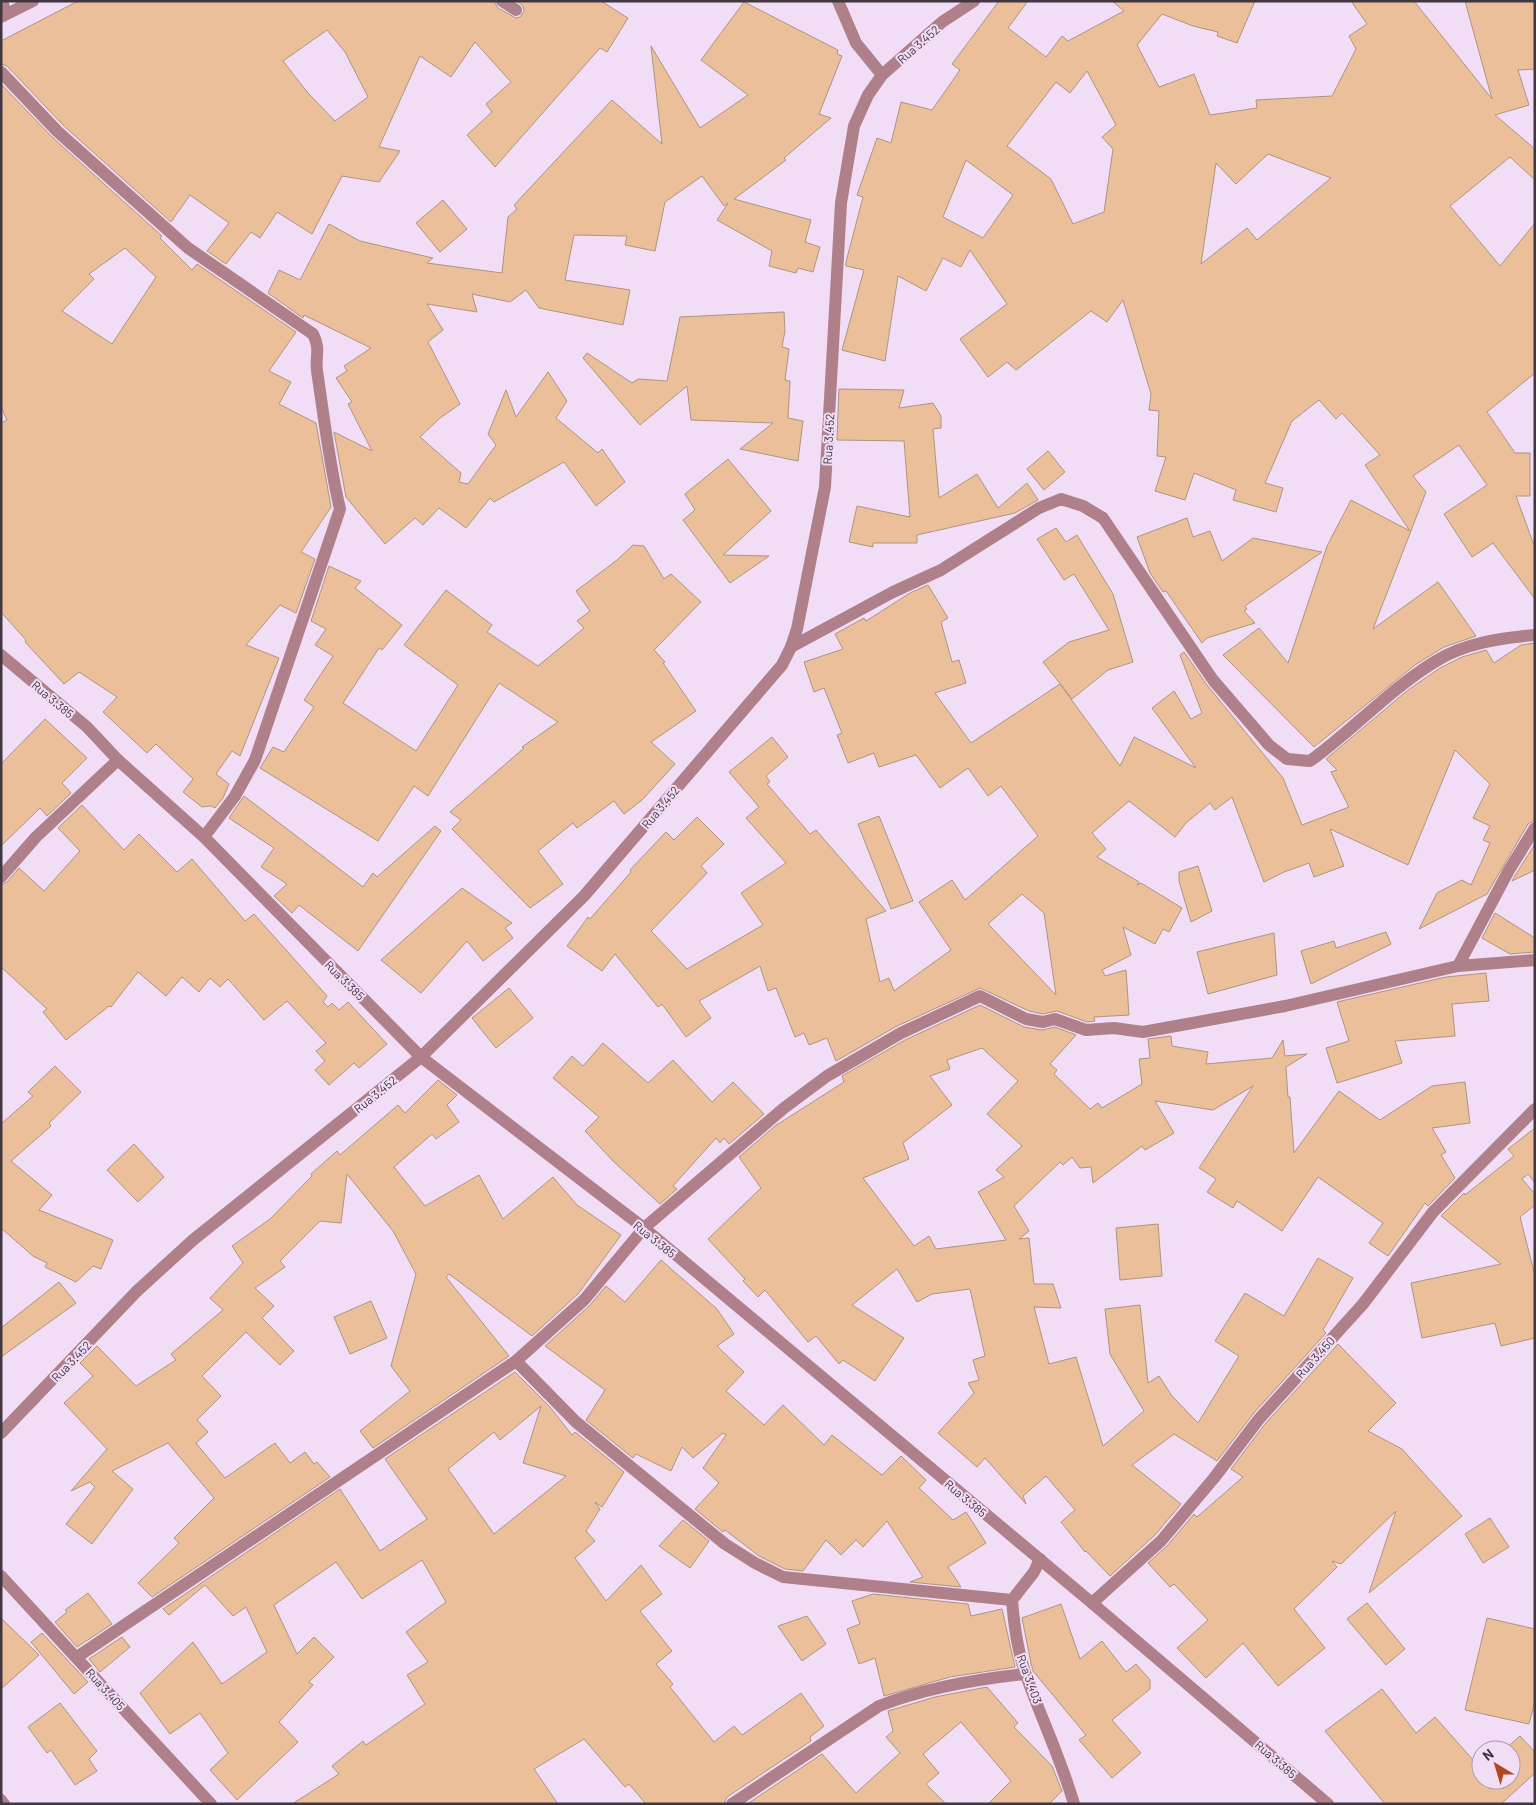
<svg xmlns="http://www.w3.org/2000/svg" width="1536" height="1805" viewBox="0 0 1536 1805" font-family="Barlow,sans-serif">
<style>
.building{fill:#ebbf9a;stroke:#ad9581;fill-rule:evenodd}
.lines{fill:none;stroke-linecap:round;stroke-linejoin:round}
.minor{stroke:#af808a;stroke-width:12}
.labels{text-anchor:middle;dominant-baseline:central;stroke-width:4;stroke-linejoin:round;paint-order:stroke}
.street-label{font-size:12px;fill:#403741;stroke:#f2ddf6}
</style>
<rect width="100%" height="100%" fill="#f2ddf6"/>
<!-- building -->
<g class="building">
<path d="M78,1H494L498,8L516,18L520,17L524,11L523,6L517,1H601L628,18L607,52L600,48L495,167L467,135L492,112L486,104L511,82L475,42L451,77L420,56L379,147L400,151L379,182L342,176L312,234L277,212L260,238L251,232L226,264L207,251L229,223L190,195L171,222L63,125L7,66L1,64V41ZM327,30L345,52L368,97L335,121L308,93L283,61Z"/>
<path d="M999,1H1028L1008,28L1046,57L1062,36L1068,41L1124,11L1112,1H1255L1237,43L1217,36L1218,32L1193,26L1162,14L1137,45L1159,87L1194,74L1210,115L1257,108L1256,100L1332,96L1356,49L1349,36L1367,24L1351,1H1414L1492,99L1465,1H1535V69L1518,70L1529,105L1495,115L1535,149V180L1510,157L1450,206L1500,266L1535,223V373L1487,412L1515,453H1530V496H1516L1535,548V599L1493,543L1472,557L1444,514L1487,485L1459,445L1413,476L1426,492L1373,629L1438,582L1476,636L1444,647L1415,665L1314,747L1223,655L1259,628L1288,663L1327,546L1351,500L1410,531L1365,465L1380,455L1342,413L1336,419L1319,400L1292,421L1265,483L1283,488L1276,512L1233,500L1236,490L1194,473L1185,500L1155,491L1166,457L1157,456L1159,411L1149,410L1151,394L1123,300L1107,322L1091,311L1016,370L1007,362L988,377L960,339L1007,304L970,250L961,267L943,258L926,291L898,276L885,361L842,350L864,270L846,266V262L863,197L857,195L877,138L891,143L901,102L932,110L960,70L952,64ZM1087,71L1116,125L1102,137L1113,149L1104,212L1073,224L1051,179L1007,146L1056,82L1070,93ZM1268,154L1331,178L1257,240L1247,228L1201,264L1216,163L1236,184ZM966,160L1013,195L983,238L943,217Z"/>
<polygon points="744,2 838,50 837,54 842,56 819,114 831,118 784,158 786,160 734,199 811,220 805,242 820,247 813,272 798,268 796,273 769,266 772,251 717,220 728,203 724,206 702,176 665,202 655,251 625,245 627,236 574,235 565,280 630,290 623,325 539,308 526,290 510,302 472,294 477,312 427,304 443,330 428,342 460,404 440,418 420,437 461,473 459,482 468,484 496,445 488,434 506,390 516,417 548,372 567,401 556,418 598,453 602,449 625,482 596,506 564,462 494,502 490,498 466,528 439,508 423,525 415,518 385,544 346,497 334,432 372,451 348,404 352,402 336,378 347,371 344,366 371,348 304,315 303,318 268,293 279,270 300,280 329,224 360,241 433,258 427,263 502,273 508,217 517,209 514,205 612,100 662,144 651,46 700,128 748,95 701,60"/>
<path d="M1,84L52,137L162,236L160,238L192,270L197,264L296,332L269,371L291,382L279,404L316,423L331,507L301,552L315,559L296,613L280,605L246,645L279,658L240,756L232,751L216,774L229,784L223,798L215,808L211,806L202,807L183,792L193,779L156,744L147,753L103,712L117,697L79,672L64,684L25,642L26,640L1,612V423L7,420L1,407ZM125,248L156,277L112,344L62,311L94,279L89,274Z"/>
<polygon points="443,200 467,229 440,252 416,223"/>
<polygon points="784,312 785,331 782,347 789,349 785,380 790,381 788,418 803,421 798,461 740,449 773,423 691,420 687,386 640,425 583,358 587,353 632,383 638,379 667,381 680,317"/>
<polygon points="839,389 904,390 899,408 933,403 941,416 941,428 933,429 939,498 977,474 998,508 1027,483 1038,500 1015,513 917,535 917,543 873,543 873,547 849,542 857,506 910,517 904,441 837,440"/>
<polygon points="1048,451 1065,472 1044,490 1027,469"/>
<polygon points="728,459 771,511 723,555 769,556 730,583 683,520 695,510 685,494"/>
<polygon points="1187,518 1193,537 1210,531 1222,561 1253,538 1322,552 1245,606 1247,609 1244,611 1255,623 1207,638 1202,643 1166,591 1163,592 1150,573 1137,537"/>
<polygon points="1056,528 1066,542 1077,535 1113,594 1133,662 1108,670 1072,699 1043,662 1069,642 1109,630 1074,574 1064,580 1037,539"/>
<polygon points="633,545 644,546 664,579 671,574 701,602 654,650 665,662 663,663 696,711 651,742 675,764 642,800 624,814 614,801 577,828 573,823 538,851 563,884 530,908 452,829 461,820 450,812 524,748 522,747 558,722 499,683 428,796 414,786 378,841 260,768 273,747 284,752 314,707 304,700 333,656 315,645 326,629 311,621 329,566 361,581 355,588 402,625 382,650 379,648 343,703 416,751 458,685 404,645 446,590 492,625 487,632 538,666 584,628 577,621 590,611 576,591 617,560"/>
<path d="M928,585L948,618L941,622L952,662L959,660L966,683L935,693L971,743L1060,684L1120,766L1134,737L1196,768L1152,708L1174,691L1191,719L1202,713L1180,655L1184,652L1207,685L1283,778L1302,825L1349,807L1331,772L1337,770L1326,759L1408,690L1440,668L1462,657L1486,650L1494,663L1521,645L1535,643V820L1528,824L1487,894L1419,929L1437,893L1462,880L1471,885L1490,843L1483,840L1490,826L1473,818L1490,784L1455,750L1408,865L1330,829L1344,866L1314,877L1309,863L1284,872L1264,882L1232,797L1215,810L1210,803L1186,823L1175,837L1129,801L1092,833L1106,849L1097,857L1139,882L1137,885L1141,883L1182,908L1169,932L1163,929L1155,944L1123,927L1131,955L1102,970L1105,976L1126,970L1129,1015L1094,1017L1095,1021L1087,1022L1057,1011L1043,1014L1029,1011L980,988L897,1026L836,1061L827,1038L809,1045L804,1033L795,1037L776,988L768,991L760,966L699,1001L711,1018L686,1037L662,1004L658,1007L615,954L602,971L567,946L588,917L590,919L631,872L630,870L666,832L674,840L697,817L724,844L701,866L707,873L651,931L687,969L763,925L741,893L786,863L746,818L759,807L729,772L772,737L788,757L766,776L770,782L767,784L810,834L816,830L886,911L866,919L880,982L889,978L894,991L951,950L919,902L952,880L965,900L1038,836L1001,786L988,796L968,768L940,788L916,755L879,767L874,753L848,763L837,735L842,733L824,688L814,692L804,662L843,649L835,634L864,618L866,621L910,593ZM1022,894L1044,913L1056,995L988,924Z"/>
<polygon points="45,719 87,758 62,783 71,793 47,816 40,808 1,846 1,764"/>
<polygon points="244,796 363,887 373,873 377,877 435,826 441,831 358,951 299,905 292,913 274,896 287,884 261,867 274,848 229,818"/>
<polygon points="82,805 124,850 139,834 177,872 192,859 245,921 254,914 327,996 323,1002 328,1007 332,1003 339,1010 348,1002 387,1044 359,1068 354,1063 329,1085 315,1070 325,1061 316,1051 326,1043 287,1001 264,1020 228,979 220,987 210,978 199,992 182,977 166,996 138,972 111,1007 109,1006 66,1040 43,1012 47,1009 1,967 1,885 7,882 19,868 44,891 80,851 58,828"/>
<polygon points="879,816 913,901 891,909 858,824"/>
<polygon points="1535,844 1535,870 1512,881 1516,874"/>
<polygon points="1198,866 1212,911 1191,922 1179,881 1179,872"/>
<polygon points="462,888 512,923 505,928 513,938 483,961 467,941 421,993 381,960"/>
<polygon points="1495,913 1535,938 1535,952 1510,954 1482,938"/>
<polygon points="1386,932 1391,944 1311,984 1301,951 1334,941 1336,948"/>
<polygon points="1274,933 1277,975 1208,994 1197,952"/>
<polygon points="1486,973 1489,1001 1452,1004 1455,1036 1395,1041 1402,1063 1337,1083 1326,1048 1349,1041 1337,1002 1446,977"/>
<polygon points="509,988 533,1018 496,1048 472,1018"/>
<path d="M980,1005L1024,1027L1042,1030L1055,1027L1076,1035L1050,1064L1057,1070L1054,1074L1090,1109L1098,1103L1102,1108L1142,1084L1139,1059L1150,1058L1148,1039L1171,1036L1172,1046L1208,1052L1206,1064L1272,1058L1283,1040L1285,1056L1307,1054L1286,1067L1288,1097H1290L1294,1153L1339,1091L1380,1120L1432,1086L1465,1082L1470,1123L1432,1128L1446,1152L1441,1155L1455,1178L1428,1206L1425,1203L1388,1256L1369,1243L1383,1223L1318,1177L1282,1231L1237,1201L1233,1208L1207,1192L1216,1179L1199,1168L1253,1086L1213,1110L1155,1101L1174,1133L1145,1150L1142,1146L1093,1183L1091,1167L1080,1168L1072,1157L1063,1165L1060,1162L1014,1206L1029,1231L1019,1239L1029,1238L1034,1284H1053L1061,1308L1034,1307L1049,1364L1076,1357L1103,1446L1144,1411L1110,1354L1105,1309L1140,1305L1148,1383L1159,1376L1172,1396L1198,1423L1239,1356L1215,1341L1245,1293L1284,1316L1318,1258L1353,1278L1323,1330L1326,1333L1253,1414L1217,1461L1174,1434L1132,1465L1181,1504L1155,1535L1110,1576L1086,1551L1085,1552L1061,1522L1075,1510L1046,1476L1023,1496L1026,1504L985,1458L977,1467L938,1433L974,1393L968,1383L979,1380L973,1360L985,1356L970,1289L932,1294L917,1302L897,1269L852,1305L904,1338L875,1381L843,1360L839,1364L816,1336L808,1342L765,1290L758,1297L743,1281L745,1279L708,1239L761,1188L739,1157L775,1126L844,1082L842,1076L905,1040ZM982,1048L1018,1081L987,1114L1022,1146L996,1170L1004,1177L978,1192L1006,1240L936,1249L929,1236L914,1246L863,1178L909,1159L903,1143L952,1105L930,1076L950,1069L947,1060Z"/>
<polygon points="603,1043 648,1083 673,1060 712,1102 733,1082 764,1114 729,1144 724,1138 720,1143 716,1138 673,1186 677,1189 660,1204 614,1162 585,1131 599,1117 553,1078 572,1056 583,1066"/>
<polygon points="55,1066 81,1092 49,1123 51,1126 11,1161 52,1195 39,1210 113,1240 101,1269 93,1266 76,1282 45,1267 47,1263 33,1256 1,1228 1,1124 33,1096 28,1092"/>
<polygon points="438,1080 457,1095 447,1105 459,1122 436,1139 432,1134 394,1167 425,1206 479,1175 503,1219 553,1177 577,1205 621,1235 578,1294 532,1336 449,1274 446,1277 509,1356 373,1448 360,1431 410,1391 391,1366 416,1274 393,1231 347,1174 341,1223 320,1221 280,1261 285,1267 255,1288 274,1306 262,1318 294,1351 280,1365 246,1332 202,1376 221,1396 197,1420 208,1432 196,1443 225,1478 275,1443 290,1463 305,1452 314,1464 317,1462 330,1477 152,1597 138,1583 179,1543 174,1538 214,1498 168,1443 112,1471 133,1489 92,1544 66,1524 95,1487 90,1482 71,1491 107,1449 64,1403 93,1376 80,1363 97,1346 136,1386 176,1360 171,1354 223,1310 210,1298 243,1263 232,1246 270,1219 312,1176 311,1174 337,1151 340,1155 398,1105 405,1113"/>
<polygon points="1535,1128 1535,1183 1528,1174 1522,1179 1535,1194 1535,1205 1520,1217 1535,1276 1535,1338 1501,1346 1495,1323 1422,1338 1411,1283 1501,1264 1441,1216 1464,1193 1465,1195 1514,1156 1508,1149"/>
<polygon points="134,1144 164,1177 138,1202 107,1170"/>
<polygon points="1158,1224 1162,1276 1120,1280 1116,1228"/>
<polygon points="661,1260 717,1309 734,1334 717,1346 744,1372 726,1391 764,1425 783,1405 824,1445 832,1435 882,1475 901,1456 926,1480 919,1488 953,1520 966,1512 986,1543 948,1567 961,1587 910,1582 923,1577 887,1521 863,1547 856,1540 841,1555 826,1540 803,1571 785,1569 759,1556 725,1530 723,1532 695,1509 719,1483 703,1468 726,1435 723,1433 693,1458 682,1447 671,1471 636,1454 633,1458 586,1420 605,1390 545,1346 589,1306 606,1286 625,1302"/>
<polygon points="59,1282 76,1303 1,1357 1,1328"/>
<polygon points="371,1301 387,1338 350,1354 334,1317"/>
<polygon points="1338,1344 1396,1403 1368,1431 1402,1449 1462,1516 1369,1593 1396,1511 1341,1564 1332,1561 1337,1567 1294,1609 1325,1648 1278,1686 1243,1643 1206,1678 1177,1648 1208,1620 1174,1584 1170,1587 1148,1563 1167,1546 1194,1514 1197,1517 1243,1477 1231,1469 1265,1424"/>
<path d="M515,1372L550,1407L572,1435L575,1432L624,1472L602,1507L595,1502L600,1509L586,1531L595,1541L575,1558L606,1601L641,1565L662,1594L640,1611L672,1651L656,1664L673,1684L670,1687L714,1742L734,1726L742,1735L801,1693L824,1726L810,1737L811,1741L727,1797L724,1804H646L629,1784L625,1787L584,1739L534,1769L558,1804H292L339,1774L332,1766L363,1741L366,1745L425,1704L407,1675L428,1662L406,1632L446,1602L422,1560L362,1599L336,1562L274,1605L297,1654L314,1637L334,1657L309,1682L313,1685L279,1722L298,1742L237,1800L210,1770L228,1753L200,1713L170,1734L140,1693L193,1642L222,1684L267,1652L246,1607L233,1616L205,1585L169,1615L163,1609L340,1489L380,1551L427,1519L385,1459ZM541,1406L523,1463L566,1476L494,1534L448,1469L494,1432L500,1440Z"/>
<polygon points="1490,1518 1509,1547 1483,1563 1465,1534"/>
<polygon points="683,1520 709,1541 690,1568 659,1546"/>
<polygon points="88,1593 112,1624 77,1647 55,1622 67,1612 65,1610"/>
<polygon points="873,1594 968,1604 971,1616 1002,1609 1015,1667 950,1677 884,1696 875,1658 859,1664 847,1629 860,1624 852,1601"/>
<polygon points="1367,1603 1405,1649 1386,1665 1347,1619"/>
<polygon points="1061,1604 1080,1659 1102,1641 1126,1672 1136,1664 1150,1680 1150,1689 1112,1720 1141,1753 1112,1778 1079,1740 1086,1735 1033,1671 1031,1663 1022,1618"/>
<polygon points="807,1616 826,1644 802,1661 778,1626"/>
<polygon points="1,1618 39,1655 1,1689"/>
<polygon points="1487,1618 1535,1629 1535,1701 1529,1724 1465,1710"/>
<polygon points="42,1633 88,1682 74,1694 31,1642"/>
<polygon points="122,1637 130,1647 100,1672 89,1659"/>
<polygon points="987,1687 1018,1723 1014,1727 1052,1766 1062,1791 1049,1804 988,1804 1011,1781 961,1722 923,1754 939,1773 926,1784 946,1804 747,1804 822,1754 856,1793 900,1753 886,1737 893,1731 888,1711 935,1697"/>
<polygon points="1382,1689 1416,1733 1435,1717 1481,1769 1481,1780 1511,1780 1511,1750 1504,1750 1520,1736 1535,1752 1535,1773 1501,1804 1385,1804 1325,1731"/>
<polygon points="60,1703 97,1751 89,1759 97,1771 75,1785 51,1750 47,1753 28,1727"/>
</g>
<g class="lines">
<!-- minor -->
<g class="minor">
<polyline points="2,1 6,14"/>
<polyline points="502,1 516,10"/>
<polyline points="838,1 856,43 882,75"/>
<polyline points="1,17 33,1"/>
<path d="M1,72L57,131L188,248L313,334C321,350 315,356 317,371C324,417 329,463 340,509L255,760L235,796L204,837"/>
<path d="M791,647L893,592L941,570L1039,508L1061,499L1083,506L1103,518L1213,680L1269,745L1287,759L1310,761C1353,730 1390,689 1436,661C1465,643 1501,638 1535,635"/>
<polyline points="1,655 87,727 118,760 204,837 421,1057 644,1228 1092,1603 1328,1804"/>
<polyline points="1,877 36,837 118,760"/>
<polyline points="1458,966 1509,870 1535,828"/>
<polyline points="516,1361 576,1422 725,1544 755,1563 783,1577 1012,1600"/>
<polyline points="1,1433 137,1291 193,1240 421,1057 584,896 782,665 791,647 797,629 825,487 841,203 854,126 868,95 882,75 942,22 974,1"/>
<path d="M1040,1559L1034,1572L1012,1600C1014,1625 1017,1650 1026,1675C1041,1718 1061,1759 1074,1804"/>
<polyline points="1,1576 211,1804"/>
<polyline points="1092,1603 1161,1541 1214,1478 1259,1419 1363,1304 1433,1212 1535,1109"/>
<polyline points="77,1657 516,1361 584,1300 644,1228 784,1108 827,1076 901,1033 980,996 1026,1019 1043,1022 1055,1019 1086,1030 1114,1028 1143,1032 1285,1006 1458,966 1535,960"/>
<polyline points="1,1800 4,1804"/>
<path d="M732,1804L879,1706C925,1688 977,1679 1025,1674"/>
</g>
</g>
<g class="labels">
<!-- street labels -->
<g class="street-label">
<text transform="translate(918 44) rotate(-41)">Rua 3.452</text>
<text transform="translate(828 439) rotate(-87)">Rua 3.452</text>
<text transform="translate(53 699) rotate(40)">Rua 3.385</text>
<text transform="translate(660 807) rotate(-50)">Rua 3.452</text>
<text transform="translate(345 980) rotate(45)">Rua 3.385</text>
<text transform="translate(375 1094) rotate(-39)">Rua 3.452</text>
<text transform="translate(655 1239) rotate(39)">Rua 3.385</text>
<text transform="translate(1315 1357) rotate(-48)">Rua 3.450</text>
<text transform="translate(71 1361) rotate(-46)">Rua 3.452</text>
<text transform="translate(966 1498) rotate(40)">Rua 3.385</text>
<text transform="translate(1030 1679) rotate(70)">Rua 3.403</text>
<text transform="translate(106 1689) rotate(48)">Rua 3.405</text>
<text transform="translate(1276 1759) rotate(41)">Rua 3.385</text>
</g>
</g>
<!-- border -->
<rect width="1536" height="1805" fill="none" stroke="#403741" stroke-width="5"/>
<!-- north arrow -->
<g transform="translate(1496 1765) rotate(322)"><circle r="24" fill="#f2ddf6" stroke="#ab9bae"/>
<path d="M0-4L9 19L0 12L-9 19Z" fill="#b04923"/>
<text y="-8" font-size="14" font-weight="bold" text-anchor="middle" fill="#403741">N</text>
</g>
</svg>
